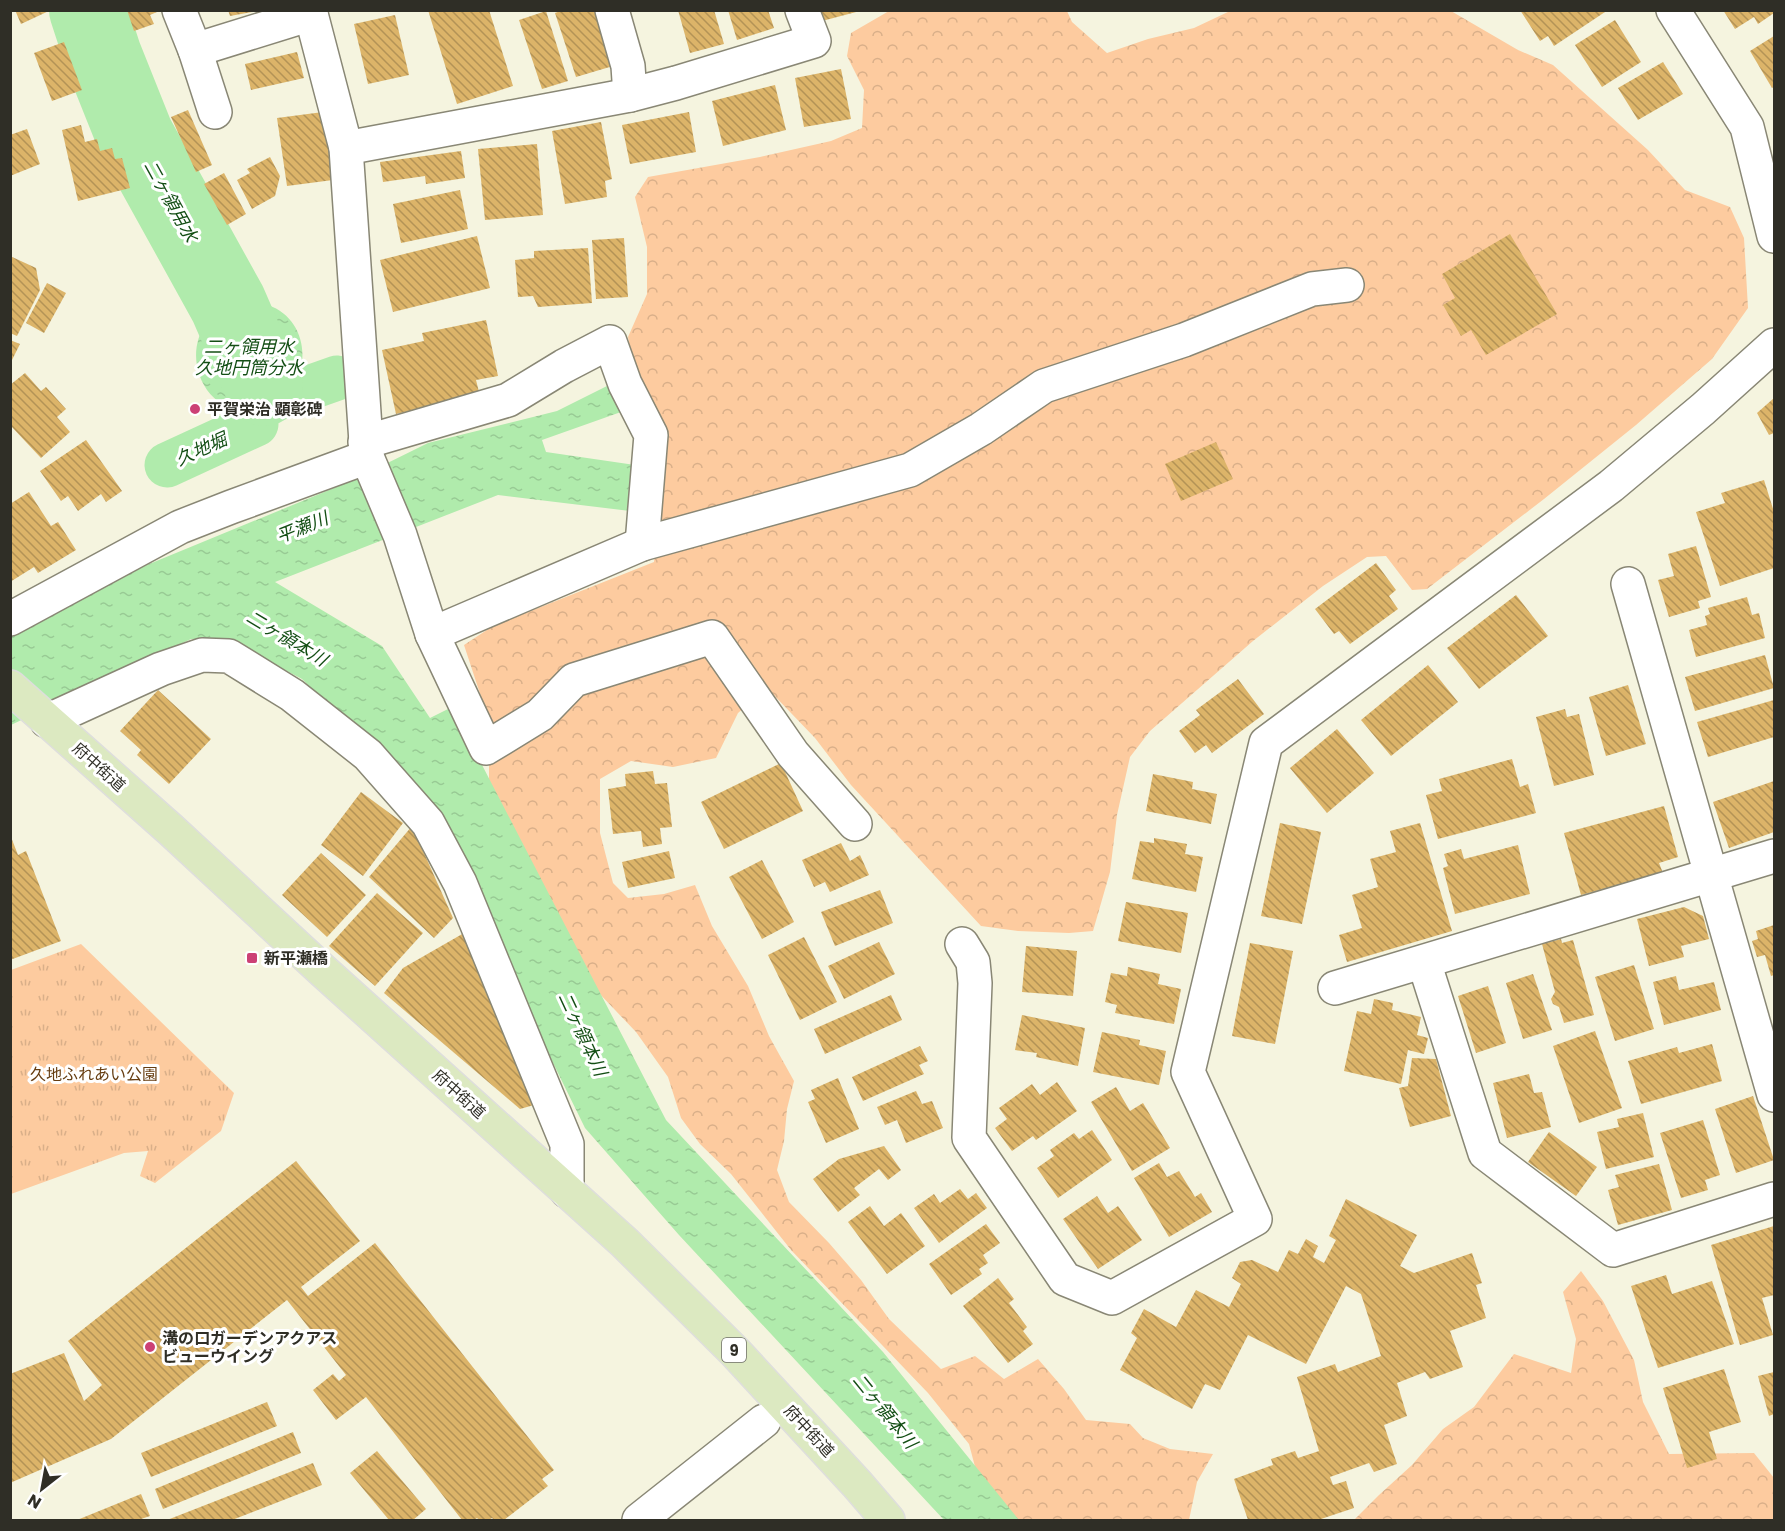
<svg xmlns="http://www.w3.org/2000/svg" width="1785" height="1531" viewBox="0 0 1785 1531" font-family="Poppins,'Noto Sans JP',sans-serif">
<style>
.forest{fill:url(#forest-crowns)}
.park{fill:url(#park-tufts)}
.water{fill:url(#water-ripples)}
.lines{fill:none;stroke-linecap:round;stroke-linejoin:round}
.canal{stroke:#b0ebac;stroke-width:45}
.river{stroke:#b0ebac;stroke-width:78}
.building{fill:url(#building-back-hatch)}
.minor-casing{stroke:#898775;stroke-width:36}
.major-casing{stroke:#dededc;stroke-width:36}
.minor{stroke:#fff;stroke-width:33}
.major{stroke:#dce9c1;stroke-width:33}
.poi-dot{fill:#cc4075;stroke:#fff;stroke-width:2}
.labels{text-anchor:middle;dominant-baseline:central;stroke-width:6;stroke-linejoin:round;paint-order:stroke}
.shield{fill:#fff;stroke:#6d6d67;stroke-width:1.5}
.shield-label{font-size:15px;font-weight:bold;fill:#2f2e26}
.poi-label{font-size:16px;font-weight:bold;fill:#2f2e26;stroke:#fff;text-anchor:start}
.street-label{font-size:16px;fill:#2f2e26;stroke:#fff}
.park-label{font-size:16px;fill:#663d11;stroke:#fff}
.water-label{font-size:18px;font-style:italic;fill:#144f15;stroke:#fff}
</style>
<defs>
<pattern id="forest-crowns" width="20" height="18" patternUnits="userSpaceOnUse" patternTransform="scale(1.5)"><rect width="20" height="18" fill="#fdcb9f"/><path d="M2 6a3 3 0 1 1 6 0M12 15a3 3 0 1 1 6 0" fill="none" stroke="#d9af89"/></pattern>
<pattern id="park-tufts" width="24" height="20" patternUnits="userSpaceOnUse" patternTransform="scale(1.5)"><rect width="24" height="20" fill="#fdcb9f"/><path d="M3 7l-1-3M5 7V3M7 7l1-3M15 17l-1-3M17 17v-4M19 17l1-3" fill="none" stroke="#d9af89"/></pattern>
<pattern id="water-ripples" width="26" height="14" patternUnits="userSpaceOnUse" patternTransform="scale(1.5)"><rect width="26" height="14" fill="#b0ebac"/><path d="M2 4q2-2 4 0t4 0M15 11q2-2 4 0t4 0" fill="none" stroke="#98ca94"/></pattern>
<pattern id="building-back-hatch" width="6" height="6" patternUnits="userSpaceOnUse" patternTransform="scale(1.5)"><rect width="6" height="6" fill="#dcb469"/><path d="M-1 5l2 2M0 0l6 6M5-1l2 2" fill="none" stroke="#b39356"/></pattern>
</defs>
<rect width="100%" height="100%" fill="#f5f4df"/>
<!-- forest -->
<g class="forest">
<polygon points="889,11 1067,11 1072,22 1107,53 1148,39 1194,28 1230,11 1451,11 1518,50 1553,65 1648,150 1685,190 1730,207 1744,238 1748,308 1712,359 1636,425 1544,499 1427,589 1412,590 1386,556 1367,557 1323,586 1253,641 1150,731 1130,757 1117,815 1110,872 1093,931 1069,933 1018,931 981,926 851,785 815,738 767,688 738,713 716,758 673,767 631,761 600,779 600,833 613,883 628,898 664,894 695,885 712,926 748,986 769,1036 794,1081 787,1109 784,1141 777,1170 789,1202 829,1243 861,1280 889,1319 941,1369 975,1356 1004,1379 1038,1359 1064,1389 1086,1420 1130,1424 1143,1438 1170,1449 1213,1454 1197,1482 1189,1520 1000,1520 983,1497 969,1444 928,1393 791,1250 731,1174 700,1144 681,1118 668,1077 636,1032 596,990 489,790 489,721 464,645 493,626 654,562 659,514 628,337 647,294 647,247 635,197 648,177 760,157 831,141 862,128 864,90 847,56 851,33"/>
<polygon points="1581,1271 1603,1301 1634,1360 1643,1402 1669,1454 1754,1453 1774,1478 1774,1520 1354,1520 1379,1495 1412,1465 1443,1429 1474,1407 1514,1354 1571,1373 1576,1339 1563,1292"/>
</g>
<!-- park -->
<polygon class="park" points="81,944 234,1093 221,1131 155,1183 140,1176 148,1151 124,1153 11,1194 11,970"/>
<!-- water -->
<g class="water">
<path d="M250,302C256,303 262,303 268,305C305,318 312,363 290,391C283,400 274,405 263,408C213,425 177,363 207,322C212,316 220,308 227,304C233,302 243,302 250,302Z"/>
<polygon points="607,386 621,412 542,440 546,452 635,465 630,511 498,495 275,582 382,646 430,718 452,707 666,1120 883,1352 1019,1520 944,1520 679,1235 585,1128 503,961 416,792 302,679 228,640 191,639 11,725 11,621 351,481 428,443 557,411"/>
</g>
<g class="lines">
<!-- canal -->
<g class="canal">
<polyline points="286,396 337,378"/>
<polyline points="167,465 256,424 256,410"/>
</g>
<!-- river -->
<polyline class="river" points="88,10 103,56 135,136 228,304 264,387"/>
</g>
<!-- building -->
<g class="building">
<polygon points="15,10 51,10 21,24"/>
<polygon points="127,10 156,10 157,12 150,15 154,24 134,31"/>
<polygon points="228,10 252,10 252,12 230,16"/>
<polygon points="428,10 489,10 513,86 457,104"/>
<polygon points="563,10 595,10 613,66 576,77 555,13"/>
<polygon points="678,10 714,10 724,44 690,53"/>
<polygon points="728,10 768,10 774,28 737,40"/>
<polygon points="819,10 860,10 860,11 822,21"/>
<polygon points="1520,10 1608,10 1554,46 1548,36 1540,41"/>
<polygon points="1723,10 1774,10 1774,13 1758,24 1754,17 1735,29"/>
<polygon points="546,11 568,81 542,89 519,20"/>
<polygon points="395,15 409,75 368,84 354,24"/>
<polygon points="1615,20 1641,62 1602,87 1575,45"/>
<polygon points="1774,36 1774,87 1772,88 1750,51"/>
<polygon points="64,42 82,90 52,101 34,53"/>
<polygon points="297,52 304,78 251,90 245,64"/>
<polygon points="1663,62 1683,94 1638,120 1618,88"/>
<polygon points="841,69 851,119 804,127 795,78"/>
<polygon points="775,85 786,130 723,146 712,101"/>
<polygon points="188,110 212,165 196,172 171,117"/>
<polygon points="323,112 333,180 287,186 277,118"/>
<polygon points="689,112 696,152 630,164 622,125"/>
<polygon points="601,122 612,179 605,181 607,197 565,204 552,131"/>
<polygon points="81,125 85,142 97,139 100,151 112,148 115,159 122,158 130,188 78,201 62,130"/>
<polygon points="27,129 40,164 10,176 10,135"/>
<polygon points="537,144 543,215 485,220 478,149"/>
<polygon points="461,151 465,178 426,184 425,176 383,182 380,162"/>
<polygon points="270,157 280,176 275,196 252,209 237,180 250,173 247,169"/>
<polygon points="224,173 246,214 227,225 204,184"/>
<polygon points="460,190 468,229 401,243 393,204"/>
<polygon points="1510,234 1557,314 1486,355 1471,330 1461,336 1443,305 1455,298 1442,274"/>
<polygon points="477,236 490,288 393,312 380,260"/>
<polygon points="624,238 628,297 596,299 592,240"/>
<polygon points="588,248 592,303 538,307 533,296 518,297 515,260 534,258 534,251"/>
<polygon points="10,256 36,268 40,290 17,336 10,333"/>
<polygon points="47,283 66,293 44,333 26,323"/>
<polygon points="486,320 498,376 476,380 480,396 396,414 382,350 424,341 422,333"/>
<polygon points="10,340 20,344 10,364"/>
<polygon points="25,373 41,391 46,387 66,409 57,417 70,432 41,458 10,425 10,385"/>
<polygon points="1774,398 1774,433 1769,435 1757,413"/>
<polygon points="86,440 122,491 106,502 101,494 78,511 68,496 61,501 40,471"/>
<polygon points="1216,442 1233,479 1181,501 1165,464"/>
<polygon points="1764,480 1774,512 1774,568 1720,586 1696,512 1725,503 1721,493"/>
<polygon points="29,492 51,526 58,522 76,550 38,573 34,567 10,582 10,504"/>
<polygon points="1696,546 1711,597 1698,601 1700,608 1669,617 1658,580 1674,576 1668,554"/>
<polygon points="1376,563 1396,590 1389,596 1398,609 1350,644 1339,631 1334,634 1315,609"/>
<polygon points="1516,595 1548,636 1479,689 1447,648"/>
<polygon points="1747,597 1752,615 1759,613 1765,638 1696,657 1689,630 1707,625 1705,616 1710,614 1708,608"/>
<polygon points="1765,655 1774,688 1695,711 1685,677"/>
<polygon points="1428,665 1458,702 1391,756 1361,720"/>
<polygon points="1238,679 1264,714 1212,753 1206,745 1195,753 1179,731 1200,715 1196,710"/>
<polygon points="1628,685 1646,744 1606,756 1589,697"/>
<polygon points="158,690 211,739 169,784 137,755 141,750 120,731"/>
<polygon points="1774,700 1774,737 1708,757 1697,722"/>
<polygon points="1565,709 1567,717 1579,714 1594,775 1554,786 1536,717"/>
<polygon points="1337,729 1374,773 1327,813 1290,768"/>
<polygon points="1512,759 1520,787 1528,784 1536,813 1438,839 1426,795 1442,791 1439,779"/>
<polygon points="781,763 803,811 724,849 701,802"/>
<polygon points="653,771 655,784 667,783 672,827 660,828 662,844 643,847 641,831 613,834 608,789 626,786 625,774"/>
<polygon points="1153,774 1193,782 1192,789 1217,794 1211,824 1146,811"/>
<polygon points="1774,781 1774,832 1729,848 1713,802"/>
<polygon points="361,792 403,823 363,876 321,845"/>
<polygon points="1664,806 1678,857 1659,863 1663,873 1581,895 1564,833"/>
<polygon points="1280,823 1321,832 1302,924 1261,916"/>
<polygon points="1420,823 1452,931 1347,962 1339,935 1362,928 1352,895 1378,887 1370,859 1396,852 1390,831"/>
<polygon points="412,826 453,918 434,938 369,877"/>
<polygon points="11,837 18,855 26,851 61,941 10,960"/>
<polygon points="1154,838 1187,844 1185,854 1203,857 1196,892 1132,879 1140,841 1154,843"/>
<polygon points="841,843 850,861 860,855 869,875 830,892 825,882 814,887 802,860"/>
<polygon points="1518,845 1530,894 1455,914 1443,868 1448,866 1444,854 1461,849 1464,859"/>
<polygon points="669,851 675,878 628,888 622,862"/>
<polygon points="321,853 366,895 327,937 282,895"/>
<polygon points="762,860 794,922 762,939 729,877"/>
<polygon points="880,890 893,923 835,946 821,912"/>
<polygon points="377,893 423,933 375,986 329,946"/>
<polygon points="1126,902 1188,913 1181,953 1118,941"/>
<polygon points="1684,907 1703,916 1709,939 1681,946 1684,957 1649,966 1637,919"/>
<polygon points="1774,925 1774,975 1771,976 1765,955 1757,957 1752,941 1758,939 1756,931"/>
<polygon points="464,933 534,1105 520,1109 384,993 403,968"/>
<polygon points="804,937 837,1002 800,1020 768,955"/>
<polygon points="1561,939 1562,943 1573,940 1594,1015 1564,1023 1559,1007 1553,1004 1551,999 1555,992 1542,944"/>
<polygon points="879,942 895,974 844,999 828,966"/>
<polygon points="1250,943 1293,951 1275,1044 1232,1036"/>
<polygon points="1026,946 1077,951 1073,996 1022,992"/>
<polygon points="1634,965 1654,1029 1615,1041 1595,977"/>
<polygon points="1128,967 1160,974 1158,984 1181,989 1174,1024 1115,1013 1117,1005 1105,1002 1111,973 1127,976"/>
<polygon points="1533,974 1552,1030 1523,1039 1506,983"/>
<polygon points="1676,976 1679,990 1714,982 1721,1010 1664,1025 1653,982"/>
<polygon points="1488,986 1506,1043 1476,1053 1458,996"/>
<polygon points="891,995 902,1020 825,1054 814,1029"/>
<polygon points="1374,999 1393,1003 1392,1010 1421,1017 1417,1035 1428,1038 1424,1054 1408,1050 1401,1084 1344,1071 1357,1011 1371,1014"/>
<polygon points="1022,1015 1085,1028 1078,1066 1036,1057 1037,1053 1015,1050"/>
<polygon points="1595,1031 1622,1108 1579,1123 1553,1046"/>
<polygon points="1102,1032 1140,1040 1139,1045 1166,1051 1159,1085 1093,1072"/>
<polygon points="1712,1044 1722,1081 1641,1104 1628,1061 1677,1047 1679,1053"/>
<polygon points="920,1046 928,1061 919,1065 924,1074 863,1101 852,1077"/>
<polygon points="1412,1058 1436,1059 1451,1116 1410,1127 1399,1088 1408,1086"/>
<polygon points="1529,1074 1534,1093 1542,1092 1551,1127 1507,1138 1493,1083"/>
<polygon points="838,1078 859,1129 826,1143 808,1102 815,1099 811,1090"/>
<polygon points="1057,1082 1077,1111 1036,1140 1033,1136 1012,1151 995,1128 1007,1119 999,1108 1032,1084 1040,1095"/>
<polygon points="1116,1087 1130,1111 1143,1103 1170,1148 1132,1171 1091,1102"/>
<polygon points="916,1091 922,1104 932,1101 943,1128 906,1143 897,1120 885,1125 877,1107"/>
<polygon points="1753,1096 1774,1160 1736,1173 1715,1109"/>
<polygon points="1643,1113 1654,1157 1606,1169 1597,1132 1619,1127 1617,1119"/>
<polygon points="1703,1120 1720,1175 1705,1180 1708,1190 1681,1198 1660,1133"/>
<polygon points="1092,1130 1112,1160 1058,1198 1037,1168 1054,1156 1050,1150 1074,1133 1079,1139"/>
<polygon points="1549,1132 1597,1167 1576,1196 1528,1162"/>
<polygon points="884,1146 901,1170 888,1180 879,1169 854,1188 860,1195 838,1212 813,1179 839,1159"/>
<polygon points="296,1161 360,1241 301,1287 308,1296 375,1243 554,1470 542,1479 548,1486 504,1520 494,1520 492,1518 489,1520 479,1520 477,1518 474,1520 462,1520 366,1397 336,1420 313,1390 333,1374 339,1381 346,1375 287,1300 111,1439 10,1483 10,1374 64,1353 84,1401 102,1385 68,1341"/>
<polygon points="1159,1163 1167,1177 1179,1171 1195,1197 1201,1193 1212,1212 1169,1237 1134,1178"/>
<polygon points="1659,1164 1672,1210 1618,1225 1608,1190 1619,1187 1615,1175"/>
<polygon points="960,1189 968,1199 976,1193 987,1208 939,1243 914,1208 934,1194 940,1203"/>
<polygon points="1097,1196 1108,1213 1118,1206 1142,1240 1098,1269 1063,1219"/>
<polygon points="1346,1199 1417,1235 1400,1266 1414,1273 1472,1253 1482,1283 1476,1285 1486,1318 1450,1331 1463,1367 1430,1379 1425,1372 1397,1383 1407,1416 1384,1425 1397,1464 1374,1472 1369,1463 1330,1477 1333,1485 1346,1481 1354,1508 1318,1520 1248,1520 1234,1479 1273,1465 1271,1459 1295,1451 1298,1458 1319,1451 1297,1377 1335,1364 1338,1372 1381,1356 1361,1294 1346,1286 1306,1364 1248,1335 1220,1390 1205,1384 1192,1409 1120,1370 1137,1338 1131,1333 1144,1309 1176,1327 1196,1290 1229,1307 1241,1284 1232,1278 1240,1262 1252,1260 1278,1272 1289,1250 1298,1254 1306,1239 1318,1246 1313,1257 1324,1263 1336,1240 1329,1236"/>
<polygon points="870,1206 884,1226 901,1213 925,1246 887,1274 848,1222"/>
<polygon points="986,1224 1000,1243 983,1255 988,1263 979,1269 982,1274 951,1295 929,1264"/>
<polygon points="1774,1226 1774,1295 1762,1298 1773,1335 1740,1345 1711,1245"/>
<polygon points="1666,1275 1672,1294 1712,1281 1734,1344 1658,1368 1631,1286"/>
<polygon points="998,1278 1014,1299 1009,1303 1027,1327 1023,1331 1033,1344 1008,1363 963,1306"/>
<polygon points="1724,1369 1741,1422 1709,1432 1717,1459 1687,1468 1663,1388"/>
<polygon points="1774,1372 1774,1414 1769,1416 1758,1376"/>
<polygon points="267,1402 277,1426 151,1477 141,1453"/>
<polygon points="293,1432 301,1453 163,1509 155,1489"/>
<polygon points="377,1451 426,1509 413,1520 389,1520 350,1473"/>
<polygon points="313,1463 322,1485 232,1520 167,1520"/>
<polygon points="141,1494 150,1516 138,1520 77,1520"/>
</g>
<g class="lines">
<!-- minor casing -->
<g class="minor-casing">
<g id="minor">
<polyline points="179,10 195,50 215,112"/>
<polyline points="612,10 628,66 630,95"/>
<polyline points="1673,10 1747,127 1774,236"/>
<polyline points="195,50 311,14"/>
<polyline points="346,148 630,95 676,83 814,41 802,10"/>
<polyline points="365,442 508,400 564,366 610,342 625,384 651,435 642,544"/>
<polyline points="367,457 400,535 432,634 486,748 540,715 574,680 712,637 793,754 855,824"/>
<polyline points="1628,584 1774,1095"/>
<polyline points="10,619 180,527 231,507 367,457 346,148 310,10"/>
<polyline points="432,634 642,544 910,470 981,429 1044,386 1184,340 1312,289 1347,285"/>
<polyline points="47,721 161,669 202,655 229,656 292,695 368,755 428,823 460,883 567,1144 567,1191"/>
<polyline points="962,944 973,962 975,983 969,1138 1065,1279 1112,1298 1255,1219 1188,1072 1266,743 1611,486 1703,409 1774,345"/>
<polyline points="1424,962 1485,1153 1613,1250 1774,1199"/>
<polyline points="1335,988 1774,856"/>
<polyline points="639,1520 764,1421"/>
</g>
</g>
<!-- major casing -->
<g class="major-casing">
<polyline id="major" points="10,687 171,830 322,970 625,1243 735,1352 857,1484 888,1520"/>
</g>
<!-- minor -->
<use href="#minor" class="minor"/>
<!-- major -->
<use href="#major" class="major"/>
</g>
<!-- markers -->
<g class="poi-dot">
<circle cx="195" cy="409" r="6"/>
<rect x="246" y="952" width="12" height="12" rx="3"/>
<circle cx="150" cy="1347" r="6"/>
</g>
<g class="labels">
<!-- shield labels -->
<rect class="shield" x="722" y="1338" width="24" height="24" rx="4.5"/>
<g class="shield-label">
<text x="734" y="1350">9</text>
</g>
<!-- poi labels -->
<g class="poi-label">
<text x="207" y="409">平賀栄治 顕彰碑</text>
<text x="264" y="958">新平瀬橋</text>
<text x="162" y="1338">溝の口ガーデンアクアス<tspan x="162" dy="18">ビューウイング</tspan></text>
</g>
<!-- street labels -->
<g class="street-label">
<text transform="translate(99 767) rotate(42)">府中街道</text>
<text transform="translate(459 1094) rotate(42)">府中街道</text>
<text transform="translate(809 1431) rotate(47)">府中街道</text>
</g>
<!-- park labels -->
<g class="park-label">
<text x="94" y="1074">久地ふれあい公園</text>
</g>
<!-- water labels -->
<g class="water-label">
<text transform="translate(171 201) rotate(61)">二ヶ領用水</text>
<text x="249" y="346">二ヶ領用水<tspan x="249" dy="21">久地円筒分水</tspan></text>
<text transform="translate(201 449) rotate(-24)">久地堀</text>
<text transform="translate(302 527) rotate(-22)">平瀬川</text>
<text transform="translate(287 638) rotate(31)">二ヶ領本川</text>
<text transform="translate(583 1034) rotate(65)">二ヶ領本川</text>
<text transform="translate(885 1411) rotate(51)">二ヶ領本川</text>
</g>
</g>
<!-- border -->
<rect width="1785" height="1531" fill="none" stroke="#2f2e26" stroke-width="24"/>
<!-- north arrow -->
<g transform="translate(42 1489) rotate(211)" stroke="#ffffff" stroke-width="4.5" paint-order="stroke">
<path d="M0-4.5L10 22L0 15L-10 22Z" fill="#2f2e26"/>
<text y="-9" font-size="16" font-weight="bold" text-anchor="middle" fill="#2f2e26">N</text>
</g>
</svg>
